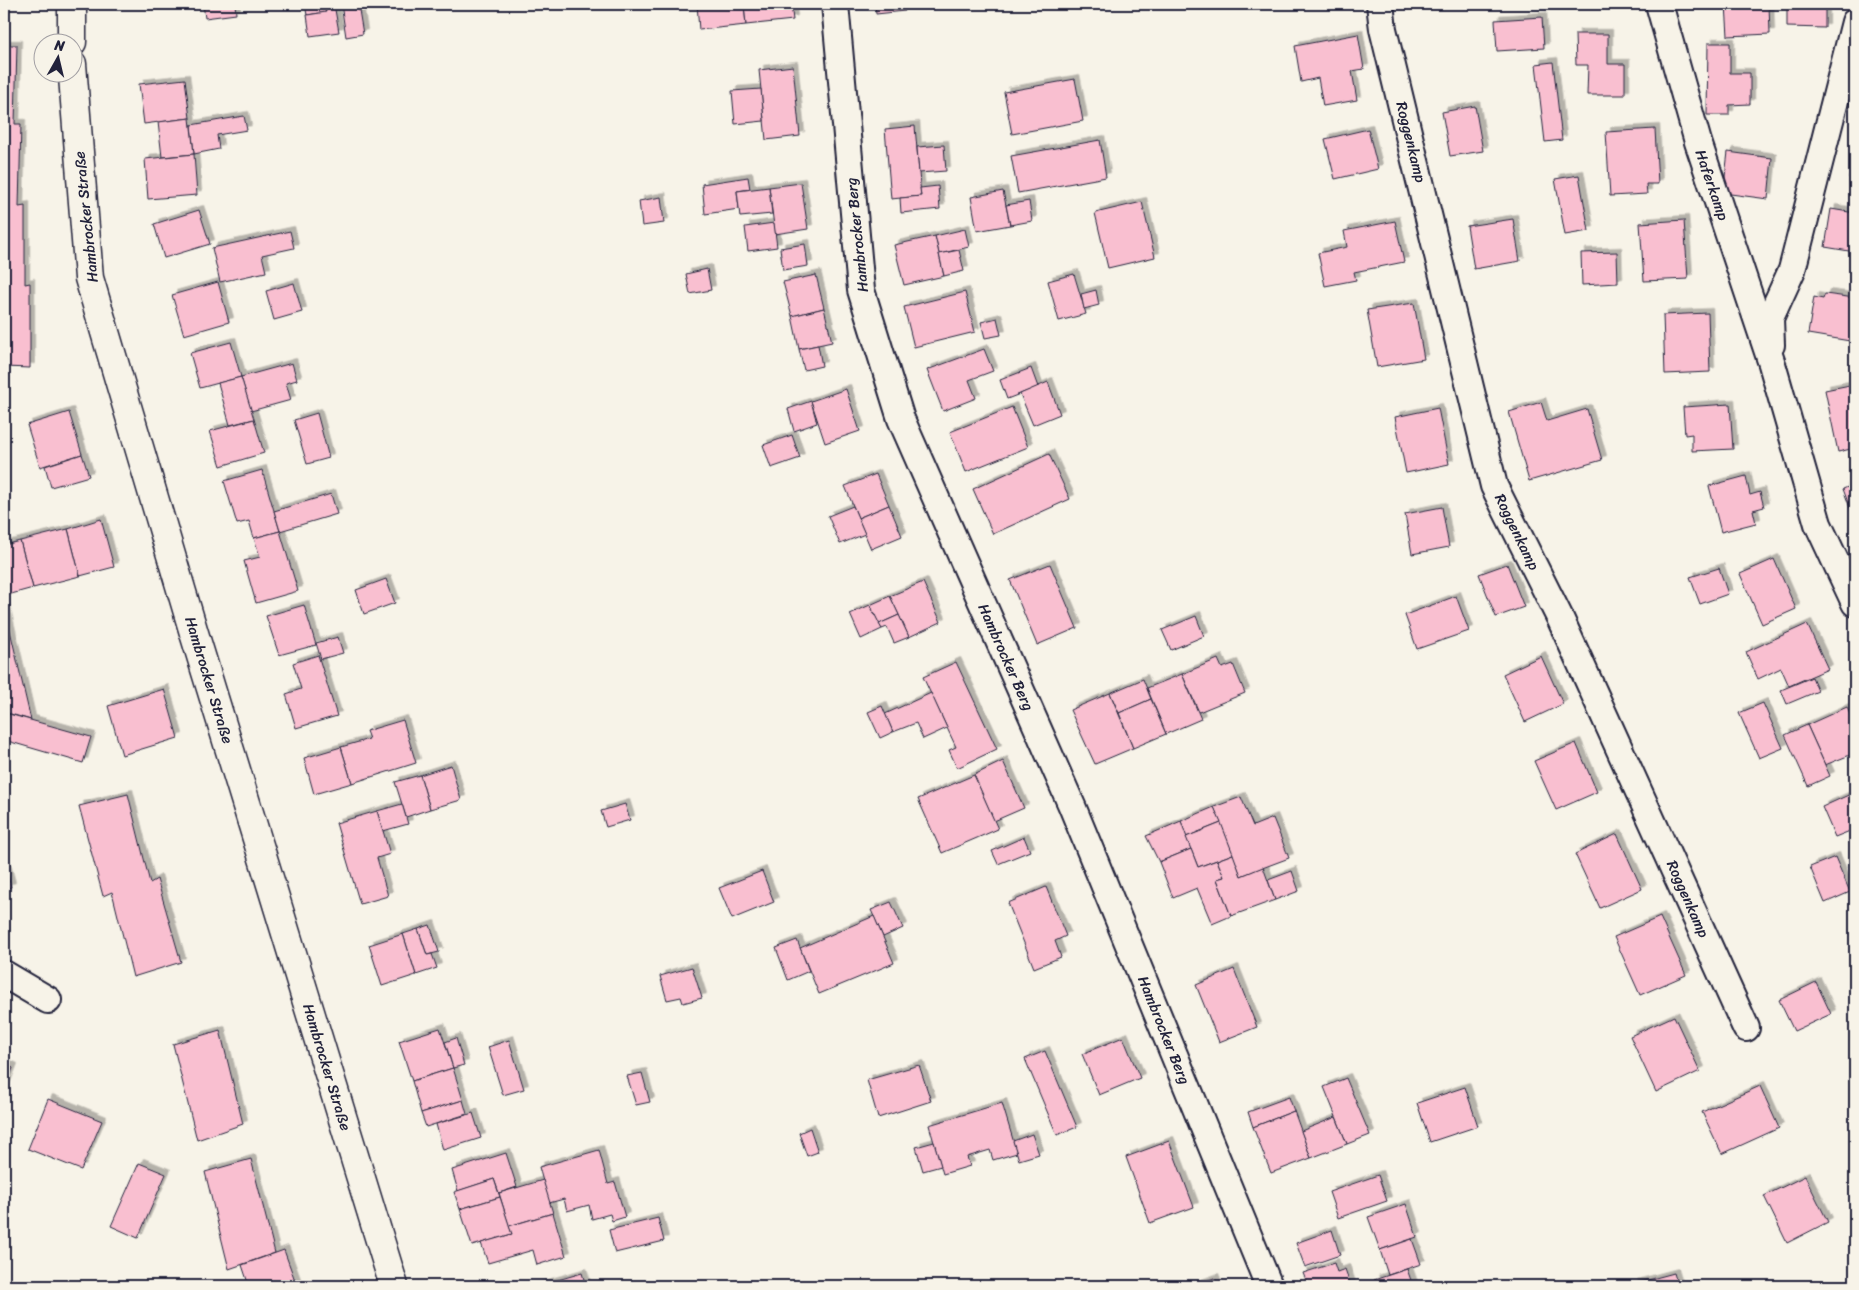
<svg xmlns="http://www.w3.org/2000/svg" width="1859" height="1290" viewBox="0 0 1859 1290" font-family="Sriracha,sans-serif">
<style>
.building{fill:#f9bfd0;stroke:#22223b;filter:url(#shadow)}
.lines{fill:none;stroke-linecap:round;stroke-linejoin:round}
.minor-casing{stroke:#22223b;stroke-width:30}
.tertiary-casing{stroke:#22223b;stroke-width:31}
.minor{stroke:#f7f3e8;stroke-width:26}
.tertiary{stroke:#f7f3e8;stroke-width:28}
.labels{text-anchor:middle;dominant-baseline:central;stroke-width:5;stroke-linejoin:round;paint-order:stroke}
.street-label{font-size:15px;fill:#22223b;stroke:#f7f3e8}
</style>
<defs>
<filter id="shadow"><feDropShadow dx="4.5" dy="-4.5" stdDeviation="0" flood-color="#0004"/></filter>
</defs>
<rect width="100%" height="100%" fill="#f7f3e8"/>
<filter id="ink" filterUnits="userSpaceOnUse"><feTurbulence type="fractalNoise" baseFrequency=".02" numOctaves="2"/><feDisplacementMap in="SourceGraphic" scale="10" xChannelSelector="R" yChannelSelector="G"/><feConvolveMatrix kernelMatrix="1 2 1 2 8 2 1 2 1" color-interpolation-filters="sRGB"/></filter>
<g filter="url(#ink)">
<!-- building -->
<g class="building">
<polygon points="203,4 235,4 236,14 205,18"/>
<polygon points="305,4 324,4 326,12 307,15"/>
<polygon points="324,4 334,4 339,32 310,36 307,15 326,12"/>
<polygon points="341,4 358,4 363,34 346,37"/>
<polygon points="697,4 744,4 746,25 699,30"/>
<polygon points="744,4 791,4 793,20 746,25"/>
<polygon points="875,4 905,4 905,11 876,14"/>
<polygon points="1672,4 1726,4 1726,6 1672,7"/>
<polygon points="1726,4 1769,4 1770,34 1728,36"/>
<polygon points="1787,4 1825,4 1825,28 1787,27"/>
<polygon points="1542,17 1544,48 1497,51 1495,20"/>
<polygon points="1358,34 1364,69 1352,71 1357,100 1323,106 1318,78 1301,82 1295,46"/>
<polygon points="1575,34 1608,34 1608,64 1625,64 1625,95 1587,95 1588,65 1576,65"/>
<polygon points="1708,43 1730,43 1730,73 1750,73 1750,104 1729,105 1729,115 1707,115"/>
<polygon points="4,45 17,45 15,124 21,124 19,207 25,206 25,284 30,283 30,368 4,367"/>
<polygon points="1553,62 1562,140 1545,142 1536,64"/>
<polygon points="793,66 800,136 766,140 759,70"/>
<polygon points="185,79 190,118 144,124 139,84"/>
<polygon points="1075,79 1083,121 1012,134 1004,92"/>
<polygon points="761,89 764,121 735,124 732,91"/>
<polygon points="1475,106 1483,151 1450,156 1442,112"/>
<polygon points="244,116 247,130 217,135 219,149 194,154 191,125"/>
<polygon points="190,118 194,154 162,157 158,122"/>
<polygon points="915,126 921,196 891,199 885,129"/>
<polygon points="1368,129 1378,169 1335,179 1325,139"/>
<polygon points="1655,129 1658,184 1646,184 1647,194 1610,196 1606,132"/>
<polygon points="1100,140 1106,177 1018,193 1011,156"/>
<polygon points="944,145 946,171 919,173 917,147"/>
<polygon points="1855,148 1855,179 1849,178"/>
<polygon points="1728,152 1772,158 1768,199 1723,193"/>
<polygon points="194,154 197,195 148,199 145,159"/>
<polygon points="1579,175 1589,231 1565,235 1555,179"/>
<polygon points="748,177 750,189 737,191 739,209 705,214 702,184"/>
<polygon points="801,183 808,229 775,234 769,187"/>
<polygon points="938,186 940,209 901,213 900,198 921,196 920,188"/>
<polygon points="769,187 772,214 740,217 737,191"/>
<polygon points="1003,191 1010,225 977,231 971,197"/>
<polygon points="661,197 664,223 642,226 639,201"/>
<polygon points="1029,201 1032,221 1010,225 1006,205"/>
<polygon points="1142,202 1155,257 1108,268 1095,213"/>
<polygon points="1831,209 1855,213 1855,252 1825,247"/>
<polygon points="199,210 210,244 164,258 154,224"/>
<polygon points="1513,219 1520,261 1474,269 1467,226"/>
<polygon points="1684,220 1688,279 1644,281 1640,223"/>
<polygon points="1395,221 1404,262 1354,272 1356,280 1325,286 1318,253 1347,247 1344,231"/>
<polygon points="774,223 777,247 748,251 745,227"/>
<polygon points="965,229 969,247 939,254 935,236"/>
<polygon points="290,231 294,248 262,255 266,272 220,282 212,248"/>
<polygon points="935,236 944,276 904,285 894,245"/>
<polygon points="805,244 808,266 783,270 780,248"/>
<polygon points="959,250 964,271 944,276 939,254"/>
<polygon points="1617,252 1618,283 1582,285 1581,253"/>
<polygon points="707,269 711,290 690,294 686,274"/>
<polygon points="1074,274 1086,314 1059,321 1048,281"/>
<polygon points="816,275 824,308 792,316 783,282"/>
<polygon points="218,282 229,322 184,335 172,295"/>
<polygon points="294,283 302,312 274,320 266,291"/>
<polygon points="1096,290 1099,305 1084,309 1081,294"/>
<polygon points="965,292 975,332 914,347 904,307"/>
<polygon points="1825,294 1855,298 1850,341 1808,334 1814,297 1823,299"/>
<polygon points="1414,303 1424,359 1377,367 1367,310"/>
<polygon points="824,308 832,342 799,349 792,316"/>
<polygon points="1708,313 1710,372 1665,374 1663,315"/>
<polygon points="997,318 1001,335 985,338 981,322"/>
<polygon points="231,342 241,377 200,388 190,353"/>
<polygon points="818,345 822,366 804,370 799,349"/>
<polygon points="984,349 993,371 969,380 976,398 943,411 927,370"/>
<polygon points="292,363 297,380 286,383 291,400 251,411 241,377"/>
<polygon points="1031,368 1038,387 1007,399 1000,380"/>
<polygon points="241,377 254,419 230,425 218,383"/>
<polygon points="1048,382 1060,414 1033,425 1020,394"/>
<polygon points="1855,384 1855,448 1838,452 1825,390"/>
<polygon points="846,389 860,431 825,443 811,401"/>
<polygon points="811,401 817,423 794,431 788,409"/>
<polygon points="1541,402 1547,421 1587,409 1602,460 1529,481 1509,412"/>
<polygon points="1730,404 1733,449 1692,451 1692,434 1685,435 1683,407"/>
<polygon points="1012,407 1028,447 966,472 950,432"/>
<polygon points="1438,408 1449,464 1406,473 1395,417"/>
<polygon points="69,412 82,454 40,467 27,425"/>
<polygon points="317,413 329,458 307,464 294,420"/>
<polygon points="254,419 264,453 221,466 210,431"/>
<polygon points="792,435 800,458 771,468 763,445"/>
<polygon points="82,454 89,476 51,487 45,466"/>
<polygon points="1049,454 1070,499 993,534 973,489"/>
<polygon points="262,470 280,531 254,538 249,521 237,524 224,481"/>
<polygon points="876,474 889,505 858,518 845,486"/>
<polygon points="1746,476 1750,495 1760,492 1764,507 1753,510 1756,523 1721,532 1709,486"/>
<polygon points="1855,484 1855,521 1843,489"/>
<polygon points="331,494 337,514 280,531 274,511"/>
<polygon points="889,505 902,536 871,549 858,518"/>
<polygon points="853,506 865,534 840,544 828,516"/>
<polygon points="1442,507 1449,547 1412,554 1405,514"/>
<polygon points="101,519 114,567 80,576 68,529"/>
<polygon points="68,529 80,576 33,588 20,541"/>
<polygon points="280,531 298,591 256,603 244,561 260,557 254,538"/>
<polygon points="20,541 33,588 4,596 4,545"/>
<polygon points="1774,559 1796,609 1762,624 1740,574"/>
<polygon points="1050,564 1077,628 1037,645 1010,580"/>
<polygon points="1507,564 1524,607 1496,617 1479,574"/>
<polygon points="1719,568 1728,594 1700,604 1690,577"/>
<polygon points="386,579 395,603 364,614 356,590"/>
<polygon points="923,582 941,622 909,637 890,596"/>
<polygon points="890,596 899,615 879,624 870,605"/>
<polygon points="1456,596 1469,631 1417,649 1405,615"/>
<polygon points="4,605 31,720 4,712"/>
<polygon points="304,605 316,645 279,655 266,616"/>
<polygon points="870,605 882,629 861,639 850,614"/>
<polygon points="899,615 909,637 894,643 887,627 882,629 879,624"/>
<polygon points="1196,616 1204,636 1171,650 1162,630"/>
<polygon points="1807,624 1828,669 1789,686 1781,668 1758,679 1746,652"/>
<polygon points="338,637 343,653 321,659 316,643"/>
<polygon points="318,655 337,716 296,728 286,694 301,689 293,663"/>
<polygon points="1541,656 1563,704 1525,722 1503,674"/>
<polygon points="1218,659 1222,668 1233,664 1245,693 1199,712 1182,674"/>
<polygon points="956,662 997,749 957,768 949,750 956,747 923,677"/>
<polygon points="1182,674 1201,719 1166,734 1147,688"/>
<polygon points="1812,677 1818,691 1787,704 1781,690"/>
<polygon points="1143,679 1151,699 1119,713 1110,693"/>
<polygon points="164,689 178,738 122,755 108,706"/>
<polygon points="931,693 947,728 923,739 916,723 893,732 885,714"/>
<polygon points="1110,693 1133,748 1095,764 1070,710"/>
<polygon points="1151,699 1166,734 1133,748 1119,713"/>
<polygon points="1763,703 1783,748 1759,758 1739,713"/>
<polygon points="882,706 893,732 880,738 868,712"/>
<polygon points="1847,707 1855,727 1855,753 1825,765 1807,725"/>
<polygon points="9,714 91,737 83,763 4,740 4,731"/>
<polygon points="403,720 416,763 352,783 341,747 369,739 366,731"/>
<polygon points="1807,725 1830,776 1808,786 1785,735"/>
<polygon points="1576,743 1597,792 1556,810 1534,761"/>
<polygon points="341,747 352,783 314,794 304,758"/>
<polygon points="1003,761 1024,808 994,821 974,775"/>
<polygon points="451,765 461,800 430,809 420,775"/>
<polygon points="420,775 430,809 406,817 395,782"/>
<polygon points="974,775 998,829 942,853 918,799"/>
<polygon points="1855,792 1855,829 1835,837 1822,807"/>
<polygon points="128,794 150,883 157,879 181,962 133,977 112,892 103,896 79,806"/>
<polygon points="1241,797 1253,826 1273,818 1289,858 1241,876 1214,807"/>
<polygon points="402,804 408,824 383,831 377,811"/>
<polygon points="625,804 630,820 606,827 601,811"/>
<polygon points="1214,807 1221,823 1186,837 1181,821"/>
<polygon points="377,811 390,854 377,858 388,896 360,904 336,823"/>
<polygon points="1181,821 1191,849 1159,862 1146,836"/>
<polygon points="1221,823 1233,854 1198,867 1186,837"/>
<polygon points="1617,834 1642,889 1600,908 1575,854"/>
<polygon points="1024,837 1030,851 998,864 992,851"/>
<polygon points="1191,849 1198,867 1217,860 1224,877 1217,879 1231,916 1212,924 1197,888 1173,898 1159,862"/>
<polygon points="1233,854 1241,876 1263,867 1275,900 1231,916 1217,879 1224,877 1217,860"/>
<polygon points="1835,857 1850,892 1825,903 1810,867"/>
<polygon points="4,861 11,887 4,889"/>
<polygon points="762,871 774,902 732,919 719,888"/>
<polygon points="1292,871 1299,891 1275,900 1268,880"/>
<polygon points="1046,887 1066,936 1055,941 1061,957 1034,968 1008,903"/>
<polygon points="891,902 903,928 883,937 871,910"/>
<polygon points="874,916 894,963 819,994 800,948"/>
<polygon points="1660,917 1686,975 1640,995 1614,937"/>
<polygon points="430,925 439,952 427,955 418,929"/>
<polygon points="418,929 427,955 432,954 437,968 416,975 403,934"/>
<polygon points="403,934 416,975 382,986 369,945"/>
<polygon points="797,940 809,971 788,980 776,948"/>
<polygon points="692,967 702,998 683,1003 681,997 667,1000 660,976"/>
<polygon points="1234,969 1257,1027 1219,1042 1196,985"/>
<polygon points="1816,982 1831,1014 1794,1031 1779,1000"/>
<polygon points="1674,1016 1700,1071 1656,1092 1630,1036"/>
<polygon points="440,1028 453,1068 412,1081 399,1041"/>
<polygon points="220,1030 243,1124 197,1140 173,1044"/>
<polygon points="1123,1037 1140,1078 1099,1095 1082,1054"/>
<polygon points="456,1038 464,1065 453,1068 445,1042"/>
<polygon points="509,1040 524,1089 503,1095 488,1047"/>
<polygon points="1045,1051 1077,1127 1057,1135 1025,1059"/>
<polygon points="4,1064 13,1068 4,1091"/>
<polygon points="919,1065 931,1101 878,1118 867,1080"/>
<polygon points="453,1068 463,1100 421,1113 412,1081"/>
<polygon points="642,1073 650,1102 636,1105 627,1076"/>
<polygon points="1346,1078 1370,1135 1347,1144 1324,1087"/>
<polygon points="1760,1086 1779,1128 1722,1154 1702,1112"/>
<polygon points="1465,1087 1478,1126 1430,1142 1417,1103"/>
<polygon points="1289,1097 1294,1111 1253,1127 1248,1112"/>
<polygon points="48,1099 102,1121 81,1170 28,1149"/>
<polygon points="463,1100 467,1114 426,1127 421,1113"/>
<polygon points="1002,1103 1017,1153 993,1160 990,1150 967,1157 970,1166 943,1174 929,1125"/>
<polygon points="1294,1111 1311,1158 1271,1173 1253,1127"/>
<polygon points="473,1113 481,1138 443,1150 436,1124"/>
<polygon points="1336,1117 1347,1144 1311,1158 1301,1131"/>
<polygon points="810,1128 818,1152 807,1156 799,1133"/>
<polygon points="1032,1134 1039,1154 1019,1160 1013,1141"/>
<polygon points="1169,1141 1194,1207 1150,1223 1126,1157"/>
<polygon points="934,1142 941,1166 923,1171 916,1147"/>
<polygon points="599,1150 608,1184 615,1182 625,1217 612,1221 610,1214 592,1219 589,1205 567,1211 564,1199 549,1203 539,1167"/>
<polygon points="506,1153 517,1187 499,1193 494,1179 458,1191 452,1170"/>
<polygon points="251,1159 275,1253 229,1269 205,1172"/>
<polygon points="139,1163 166,1174 138,1238 111,1226"/>
<polygon points="1378,1175 1387,1201 1338,1218 1329,1192"/>
<polygon points="1805,1176 1828,1222 1787,1243 1764,1196"/>
<polygon points="494,1179 500,1197 460,1209 454,1192"/>
<polygon points="543,1180 553,1213 509,1226 499,1193"/>
<polygon points="500,1197 512,1234 472,1246 460,1209"/>
<polygon points="1406,1204 1417,1237 1380,1250 1368,1217"/>
<polygon points="553,1213 566,1256 537,1265 533,1250 488,1263 481,1243 512,1234 509,1226"/>
<polygon points="658,1218 664,1241 615,1253 609,1230"/>
<polygon points="1332,1230 1340,1255 1305,1267 1296,1243"/>
<polygon points="1412,1239 1421,1264 1388,1275 1380,1250"/>
<polygon points="284,1250 297,1286 249,1286 242,1265"/>
<polygon points="1334,1263 1337,1272 1345,1269 1351,1286 1308,1286 1303,1273"/>
<polygon points="1407,1269 1413,1286 1377,1286 1374,1280"/>
<polygon points="582,1273 586,1286 537,1286"/>
<polygon points="1674,1273 1678,1286 1634,1286 1633,1284"/>
<polygon points="1214,1278 1217,1286 1192,1286"/>
</g>
<g class="lines">
<!-- minor casing -->
<g class="minor-casing">
<g id="minor">
<polyline points="835,4 861,290 901,419 1072,806 1269,1286"/>
<polyline points="1380,4 1383,29 1494,486 1560,618 1746,1028"/>
<polyline points="1659,4 1698,142 1772,364 1818,524 1855,603"/>
<polyline points="1771,345 1770,318 1792,270 1855,22"/>
<polyline points="4,974 48,1000"/>
</g>
</g>
<!-- tertiary casing -->
<g class="tertiary-casing">
<g id="tertiary">
<polyline points="72,4 72,42"/>
<polyline points="72,64 89,278 194,633 394,1286"/>
</g>
</g>
<!-- minor -->
<use href="#minor" class="minor"/>
<!-- tertiary -->
<use href="#tertiary" class="tertiary"/>
</g>
</g>
<g class="labels">
<!-- street labels -->
<g class="street-label">
<text transform="translate(1411 142) rotate(76)">Roggenkamp</text>
<text transform="translate(1712 185) rotate(71)">Haferkamp</text>
<text transform="translate(86 217) rotate(-96)">Hambrocker Straße</text>
<text transform="translate(857 235) rotate(-96)">Hambrocker Berg</text>
<text transform="translate(1517 532) rotate(64)">Roggenkamp</text>
<text transform="translate(1006 657) rotate(66)">Hambrocker Berg</text>
<text transform="translate(209 680) rotate(73)">Hambrocker Straße</text>
<text transform="translate(1688 899) rotate(66)">Roggenkamp</text>
<text transform="translate(1164 1030) rotate(68)">Hambrocker Berg</text>
<text transform="translate(327 1067) rotate(73)">Hambrocker Straße</text>
</g>
</g>
<!-- margin -->
<rect width="1859" height="1290" fill="none" stroke="#f7f3e8" stroke-width="20"/>
<rect x="10" y="10" width="1839" height="1270" fill="none" stroke="#22223b" stroke-width="2" filter="url(#ink)"/>
<!-- north arrow -->
<g transform="translate(58 58) rotate(8)"><circle r="24" fill="#f7f3e8" stroke="#a29fa3"/>
<path d="M0-4L9 19L0 12L-9 19Z" fill="#22223b"/>
<text y="-8" font-size="14" font-weight="bold" text-anchor="middle" fill="#22223b">N</text>
</g>
</svg>
